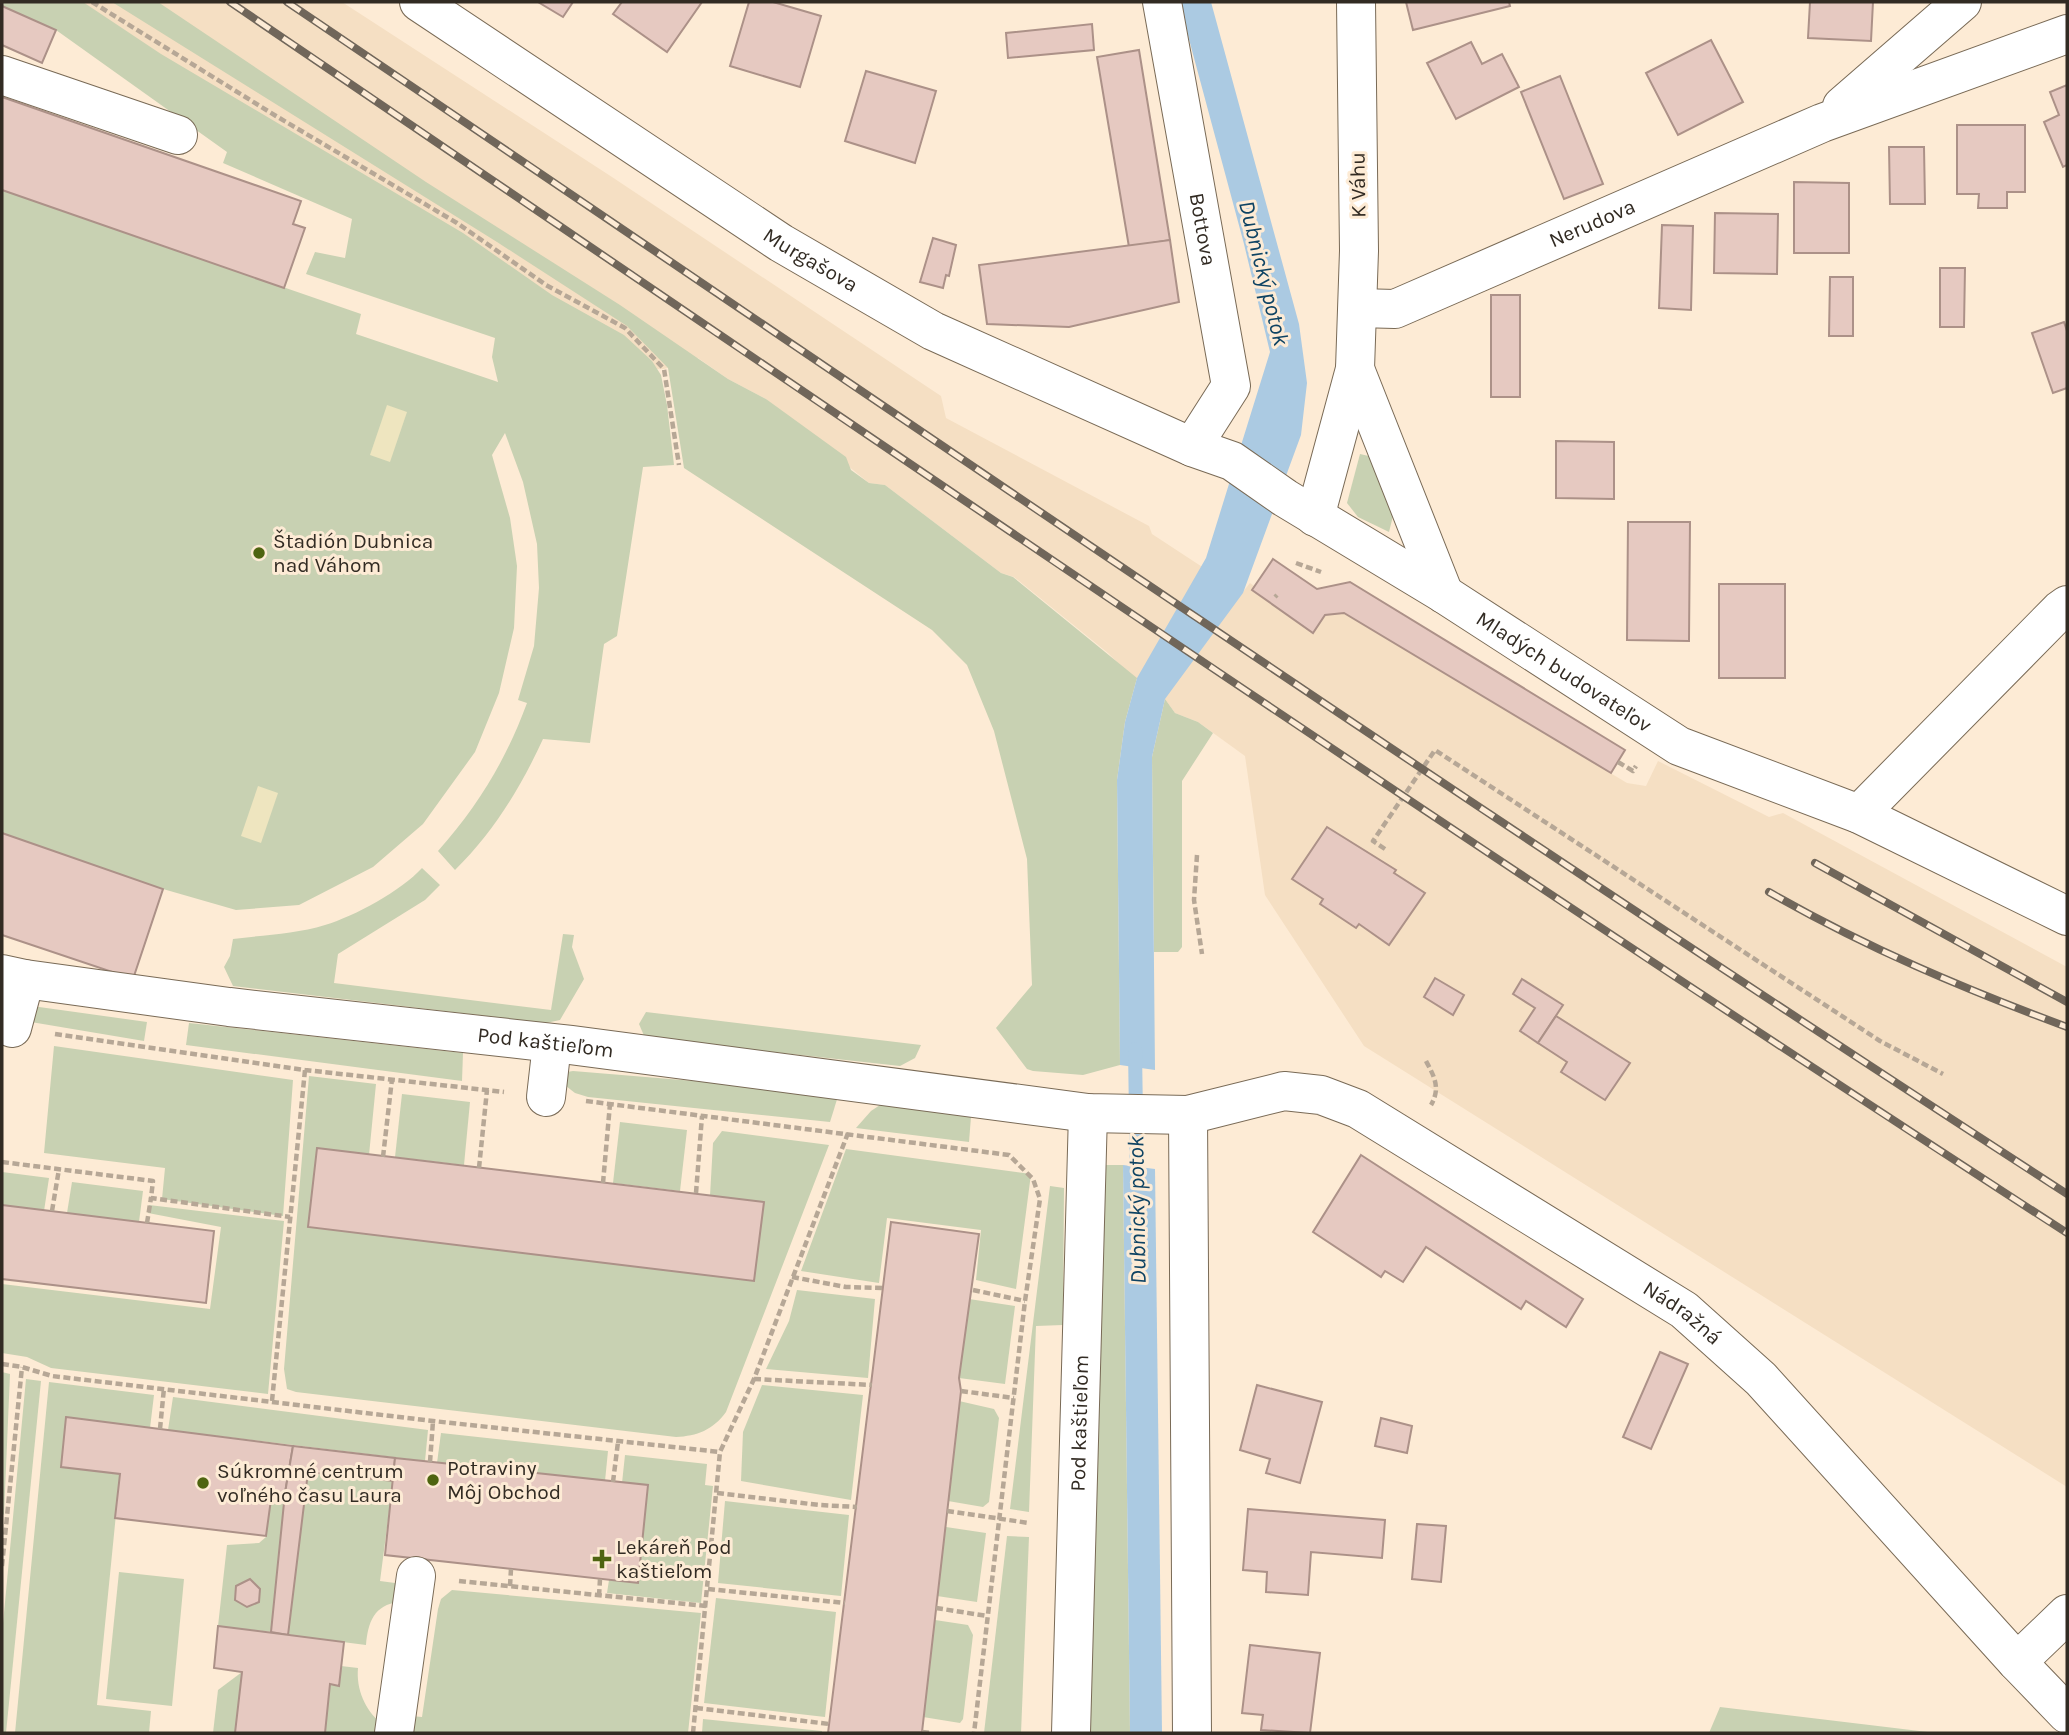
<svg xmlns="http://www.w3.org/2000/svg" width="2069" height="1735" viewBox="0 0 2069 1735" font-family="Karla,sans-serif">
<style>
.built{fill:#f5dfc3}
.green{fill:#c8d1b2}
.sand{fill:#eee5bf}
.water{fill:#abcae2}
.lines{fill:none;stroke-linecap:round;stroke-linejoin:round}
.stream{stroke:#abcae2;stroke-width:14}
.building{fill:#e6c9c1;stroke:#ac9188;stroke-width:2}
.minor-casing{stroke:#796a56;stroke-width:40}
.path{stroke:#b6a796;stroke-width:4.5;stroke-dasharray:7 3.5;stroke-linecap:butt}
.minor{stroke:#fff;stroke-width:38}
.rail-casing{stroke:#70665a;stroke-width:8}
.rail{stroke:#fdebd5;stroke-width:5;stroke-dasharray:16;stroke-linecap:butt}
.poi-dot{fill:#4e6410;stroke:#fdebd5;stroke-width:2.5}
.labels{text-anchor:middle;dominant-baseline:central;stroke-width:6;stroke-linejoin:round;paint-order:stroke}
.street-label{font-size:21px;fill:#322b23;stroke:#fdebd5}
.poi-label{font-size:21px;fill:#322b23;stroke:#fdebd5;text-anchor:start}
.water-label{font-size:23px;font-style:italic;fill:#0e4363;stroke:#fdebd5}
</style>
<rect width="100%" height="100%" fill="#fdebd5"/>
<!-- built -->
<polygon class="built" points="14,2 342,2 612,177 941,396 946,418 1149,526 1152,534 1242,593 1250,583 1254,586 1252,590 1313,633 1325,615 1344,613 1627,783 1646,786 1658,761 1769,817 1783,813 2067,967 2067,1487 1364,1046 1265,895 1245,756 1198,722 1175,713 1165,699 1127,672 1108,653 1014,577 1001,573 885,485 869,483 766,399 728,379 698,358 664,369 644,369 56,30"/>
<!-- green -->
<g class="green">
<path d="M2,2H83L161,54L463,233L552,295L624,335L652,361L661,375L667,405L674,465L643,467L617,636L604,644L590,743L543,739C521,787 493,833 455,870L438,851C478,806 506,760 527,703L518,700L534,646L539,588L537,544L523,482L505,433L492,455L510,518L517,566L514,628L499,693L475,752L423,824L373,867L299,905L236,910L163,889L2,833V190L361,314L356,334L498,382L492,357L495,338L306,274L315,252L345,258L352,219L223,163L227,152L56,30L2,6Z"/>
<polygon points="112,2 158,2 426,182 620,305 728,379 766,399 846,457 851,470 869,483 885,485 1001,573 1013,577 1137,678 1125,722 1117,780 1120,1065 1083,1075 1033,1071 1027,1069 996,1028 1032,985 1027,859 994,731 967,665 932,630 684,468 668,368 627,326 497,242"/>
<polygon points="1360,454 1373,457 1393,516 1389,532 1358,517 1347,503"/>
<polygon points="1165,699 1175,713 1198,722 1213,733 1182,781 1182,947 1178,952 1154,952 1152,757"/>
<path d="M422,868L440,885L425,900L338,954L334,983L551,1010L563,934L574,935L572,947L584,979L560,1020L546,1023L233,986L224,967L230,956L233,939C263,935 296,934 325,925C355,916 401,891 422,868Z"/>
<polygon points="32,1006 147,1022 144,1041 25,1021"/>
<polygon points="646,1012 921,1045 915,1058 900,1066 645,1038 639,1024"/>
<polygon points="189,1023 463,1053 462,1081 186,1045"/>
<polygon points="54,1046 293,1080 283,1216 162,1199 165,1168 44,1153"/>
<polygon points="573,1071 839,1093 830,1122 588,1097 575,1093 566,1086 567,1072"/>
<path d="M309,1076L376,1084L369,1155L754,1281L764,1203L710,1196L713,1143L722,1131L829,1145L726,1412C713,1430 697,1436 676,1437L296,1392L287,1389L284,1369Z"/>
<polygon points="402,1094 470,1102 464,1165 395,1157"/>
<polygon points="880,1105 971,1117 969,1142 856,1128 871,1111"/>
<polygon points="620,1122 687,1130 680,1191 613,1183"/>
<polygon points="846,1149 1031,1174 1016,1289 976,1280 981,1230 887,1218 879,1283 801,1271"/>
<polygon points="1104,1165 1123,1165 1130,1733 1089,1733"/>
<polygon points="2,1172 49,1178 44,1211 2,1205"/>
<polygon points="72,1182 143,1191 139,1222 67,1213"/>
<polygon points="1050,1186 1064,1188 1063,1325 1036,1326 1029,1512 1010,1509"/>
<polygon points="149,1205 284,1221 268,1394 51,1368 27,1357 2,1353 2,1284 210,1309 221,1227 148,1213"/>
<polygon points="797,1290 875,1299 868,1378 766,1369 789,1321"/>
<polygon points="969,1299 1015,1306 1005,1384 959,1378"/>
<polygon points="2,1372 10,1374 4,1515 2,1513"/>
<polygon points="26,1379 41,1381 6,1733 2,1733 2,1634"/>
<polygon points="49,1382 154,1395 150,1428 67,1418 61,1466 120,1474 97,1705 151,1711 149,1733 15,1733"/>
<polygon points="762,1385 863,1395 851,1500 741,1481 743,1432"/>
<polygon points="173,1397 428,1430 425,1461 168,1430"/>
<polygon points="959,1401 994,1409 999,1418 989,1502 983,1507 948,1501"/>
<polygon points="441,1433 608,1451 605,1481 437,1463"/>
<polygon points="625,1455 707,1464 705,1485 713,1486 701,1603 607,1593 609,1580 638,1582 648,1486 622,1483"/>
<path d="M308,1472L393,1481L380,1581L395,1583L401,1591L399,1602C374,1605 368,1622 366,1645L288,1635Z"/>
<polygon points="272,1492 285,1493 271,1632 218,1626 227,1545 259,1543 266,1537"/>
<polygon points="725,1501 849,1515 841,1596 718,1583"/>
<polygon points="946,1527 986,1533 977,1602 937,1596"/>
<polygon points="1007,1536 1029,1537 1021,1733 984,1733"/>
<polygon points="119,1572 184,1579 172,1706 106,1699"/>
<polygon points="452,1590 701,1613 688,1733 403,1733 411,1716 422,1717 438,1609 441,1599"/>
<polygon points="716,1598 836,1612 825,1717 704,1703"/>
<polygon points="935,1620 968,1625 973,1635 963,1719 960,1723 923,1717"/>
<path d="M341,1666L358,1668C356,1689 365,1710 381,1723L380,1733H325L330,1684L339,1685Z"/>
<polygon points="242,1672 235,1733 213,1733 218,1690"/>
<polygon points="1720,1707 1936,1733 1709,1733"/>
<polygon points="703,1719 822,1731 822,1733 702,1733"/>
</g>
<!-- sand -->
<g class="sand">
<polygon points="387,405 407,412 390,462 370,455"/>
<polygon points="258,786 278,793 261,843 241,836"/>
</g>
<!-- water -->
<g class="water">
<polygon points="1179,2 1211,2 1299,324 1307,383 1301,435 1243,593 1165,699 1152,757 1155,1070 1120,1065 1117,780 1125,722 1137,678 1206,558 1270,352 1244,244"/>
<polygon points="1123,1165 1155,1169 1162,1733 1130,1733"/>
</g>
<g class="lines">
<!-- stream -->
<polyline class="stream" points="1135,1049 1137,1186"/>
</g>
<!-- building -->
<g class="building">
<polygon points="538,2 573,2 563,17"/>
<polygon points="622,2 702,2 667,52 613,14"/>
<polygon points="749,2 773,2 821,16 800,87 730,66"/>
<polygon points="1406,2 1509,2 1510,6 1413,30"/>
<polygon points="1810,2 1873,2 1871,41 1808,38"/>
<polygon points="2,6 56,30 42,63 2,45"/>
<polygon points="1092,24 1094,50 1008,58 1006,33"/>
<polygon points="1711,40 1743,102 1678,135 1646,73"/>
<polygon points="1471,42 1482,64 1502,54 1519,87 1456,119 1427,63"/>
<polygon points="1139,50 1170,240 1129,247 1097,57"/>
<polygon points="866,71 936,91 915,163 845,141"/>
<polygon points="1560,76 1603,184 1564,199 1521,92"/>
<polygon points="2067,85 2067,165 2063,167 2044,122 2059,115 2050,92"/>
<polygon points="2,97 301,201 293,224 305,228 284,288 2,190"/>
<polygon points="1957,125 2025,125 2025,192 2007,192 2007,208 1978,208 1979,194 1957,194"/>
<polygon points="1889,147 1924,147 1925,204 1890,204"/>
<polygon points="1794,182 1849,183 1849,253 1794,253"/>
<polygon points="1715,213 1778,214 1777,274 1714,273"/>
<polygon points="1662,225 1693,226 1691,310 1659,308"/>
<polygon points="933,238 956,245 949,276 946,275 943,288 920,282"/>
<polygon points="1170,240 1179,302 1069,327 987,324 979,265"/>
<polygon points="1940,268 1965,268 1964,327 1940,327"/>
<polygon points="1830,277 1853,277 1853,336 1829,336"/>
<rect x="1491" y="295" width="29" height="102"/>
<polygon points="2064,322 2067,331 2067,388 2053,393 2032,333"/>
<polygon points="1556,441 1614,442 1614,499 1556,498"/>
<polygon points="1628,522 1690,522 1689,641 1627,640"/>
<polygon points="1273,559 1317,589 1350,582 1625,750 1611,773 1344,613 1325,615 1313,633 1252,590"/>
<rect x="1719" y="584" width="66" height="94"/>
<polygon points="1327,827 1396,870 1394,873 1425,893 1389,945 1359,924 1356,928 1320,904 1323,899 1292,879"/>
<polygon points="2,833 163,889 133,979 2,935"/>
<polygon points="1435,978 1464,995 1453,1015 1424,997"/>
<polygon points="1522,979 1563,1005 1538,1043 1520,1031 1535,1008 1513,994"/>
<polygon points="1556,1016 1630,1063 1605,1100 1561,1072 1567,1062 1538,1043"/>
<polygon points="317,1148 764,1202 754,1281 308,1227"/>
<polygon points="1361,1155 1583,1299 1566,1327 1526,1301 1521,1309 1426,1247 1403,1282 1385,1271 1381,1277 1313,1232"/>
<polygon points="2,1205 214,1231 206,1303 2,1279"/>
<polygon points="891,1222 979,1234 959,1378 961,1391 922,1732 828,1733"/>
<polygon points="1660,1352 1688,1364 1651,1449 1623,1437"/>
<polygon points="1257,1385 1322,1402 1300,1483 1266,1473 1270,1459 1240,1450"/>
<polygon points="66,1417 293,1446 285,1493 272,1492 266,1536 115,1518 120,1474 61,1467"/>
<polygon points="1381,1418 1412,1426 1407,1453 1375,1446"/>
<polygon points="293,1446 395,1458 393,1481 308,1472 288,1635 271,1632 285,1493"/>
<polygon points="395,1458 648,1485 638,1583 385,1555"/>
<polygon points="1248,1509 1385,1520 1382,1558 1311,1552 1308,1595 1266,1592 1267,1572 1243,1570"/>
<polygon points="1417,1524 1446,1526 1441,1582 1412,1579"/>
<polygon points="250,1579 260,1589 259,1602 247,1607 235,1600 236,1586"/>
<polygon points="218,1626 344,1642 339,1686 330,1684 325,1733 235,1733 242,1672 214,1668"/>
<polygon points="1250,1645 1320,1653 1310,1733 1261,1730 1263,1715 1242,1713"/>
</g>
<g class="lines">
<!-- minor casing -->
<g class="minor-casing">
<g id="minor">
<path id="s1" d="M419,2L781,243L933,331L1192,447L1232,461L1285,498L1444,594L1679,746L1859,814L2067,916"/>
<path id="s2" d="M1162,2L1231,386L1192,447"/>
<polyline points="2,75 178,135"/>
<polyline points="1842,106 1962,2"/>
<path id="s3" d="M1358,308L1395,309L1822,123L2067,34"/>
<polyline points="1355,369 1444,594"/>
<polyline points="1315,517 1355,369 1359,251 1356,2"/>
<polyline points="1859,814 2060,610 2067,605"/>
<path id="s4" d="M2,974L25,979L229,1007L571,1045L1088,1113L1188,1115L1284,1091L1321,1095L1358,1109L1684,1310L1761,1379L2017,1662L2067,1714"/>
<polyline points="12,1028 25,979"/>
<polyline points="546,1097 552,1044"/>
<polyline points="1188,1115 1192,1733"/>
<polyline points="2017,1662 2067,1614"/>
<polyline points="394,1733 416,1576"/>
<path id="s5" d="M1071,1733L1088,1113"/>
</g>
</g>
<!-- path -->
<g class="path">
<polyline points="92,2 276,116 457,223 546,285 625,328 664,369 679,465"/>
<polyline points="1296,563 1321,572"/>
<polyline points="1275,597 1277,595"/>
<polyline points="1618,762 1633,771 1636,766"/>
<polyline points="1385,849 1373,841 1435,750 1880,1041 1943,1074"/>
<polyline points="1197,855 1194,900 1202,954"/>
<polyline points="55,1034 305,1070 504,1092"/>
<path d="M1426,1061C1434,1076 1441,1088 1431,1105"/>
<polyline points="586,1101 1009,1155 1033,1179 1040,1199 1025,1301 974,1733"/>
<polyline points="383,1157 392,1079"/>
<polyline points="2,1162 153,1181 151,1198 290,1217"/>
<polyline points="479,1168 487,1090"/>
<polyline points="603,1183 610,1104"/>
<polyline points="696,1193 702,1116"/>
<polyline points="52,1211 59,1169"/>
<polyline points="147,1223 151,1198"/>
<polyline points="792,1277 846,1287 883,1288"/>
<polyline points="973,1290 1025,1301"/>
<polyline points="2,1364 22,1367 52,1376 433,1421 720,1452"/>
<polyline points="754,1379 872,1385"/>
<polyline points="961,1391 1014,1398"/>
<polyline points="272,1401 305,1070"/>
<polyline points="160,1429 164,1388"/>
<polyline points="430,1462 433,1421"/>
<polyline points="613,1482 618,1442"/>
<polyline points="717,1493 819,1505 857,1507"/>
<polyline points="947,1511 1029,1523"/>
<polyline points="2,1566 22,1367"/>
<polyline points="459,1581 706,1606"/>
<polyline points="510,1586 511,1569"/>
<polyline points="708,1589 845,1603"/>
<polyline points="599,1596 600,1579"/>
<polyline points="936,1608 987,1616"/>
<polyline points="696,1708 829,1724"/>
<polyline points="922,1732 931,1733"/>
<polyline points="693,1733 720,1452 754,1379 848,1133"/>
</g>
<!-- minor -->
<use href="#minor" class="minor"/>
<!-- rail casing -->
<g class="rail-casing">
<g id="rail">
<path d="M230,2C840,416 1448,833 2067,1233"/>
<path d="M287,2C879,402 1468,806 2067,1194"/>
<polyline points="1815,863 2067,1002"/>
<path d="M1769,892C1867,948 1962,988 2067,1027"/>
</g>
</g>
<!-- rail -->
<use href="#rail" class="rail"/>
</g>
<!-- markers -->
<g class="poi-dot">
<circle cx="259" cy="553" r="7"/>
<circle cx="433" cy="1480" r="7"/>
<circle cx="203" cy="1483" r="7"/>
<path d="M598.5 1548.5h7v7h7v7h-7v7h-7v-7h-7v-7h7z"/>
</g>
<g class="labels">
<!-- street labels -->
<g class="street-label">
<text transform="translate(1358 185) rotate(-91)">K Váhu</text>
<text stroke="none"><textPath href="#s3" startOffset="252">Nerudova</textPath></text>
<text stroke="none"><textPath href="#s2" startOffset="231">Bottova</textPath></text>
<text stroke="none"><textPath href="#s1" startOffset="469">Murgašova</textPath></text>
<text stroke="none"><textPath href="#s1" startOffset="1330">Mladých budovateľov</textPath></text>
<text stroke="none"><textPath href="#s4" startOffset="548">Pod kaštieľom</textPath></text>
<text stroke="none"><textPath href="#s4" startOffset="1754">Nádražná</textPath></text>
<text stroke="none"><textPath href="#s5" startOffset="310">Pod kaštieľom</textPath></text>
</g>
<!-- poi labels -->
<g class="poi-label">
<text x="273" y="541">Štadión Dubnica<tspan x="273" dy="24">nad Váhom</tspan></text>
<text x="447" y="1468">Potraviny<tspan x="447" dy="24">Môj Obchod</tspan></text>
<text x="217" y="1471">Súkromné centrum<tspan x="217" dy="24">voľného času Laura</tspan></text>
<text x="616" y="1547">Lekáreň Pod<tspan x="616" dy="24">kaštieľom</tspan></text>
</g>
<!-- water labels -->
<g class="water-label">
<text transform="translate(1264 273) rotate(76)">Dubnický potok</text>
<text transform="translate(1137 1210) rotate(-91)">Dubnický potok</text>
</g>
</g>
<!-- border -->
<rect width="2069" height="1735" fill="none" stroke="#322b23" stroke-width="7"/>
</svg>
